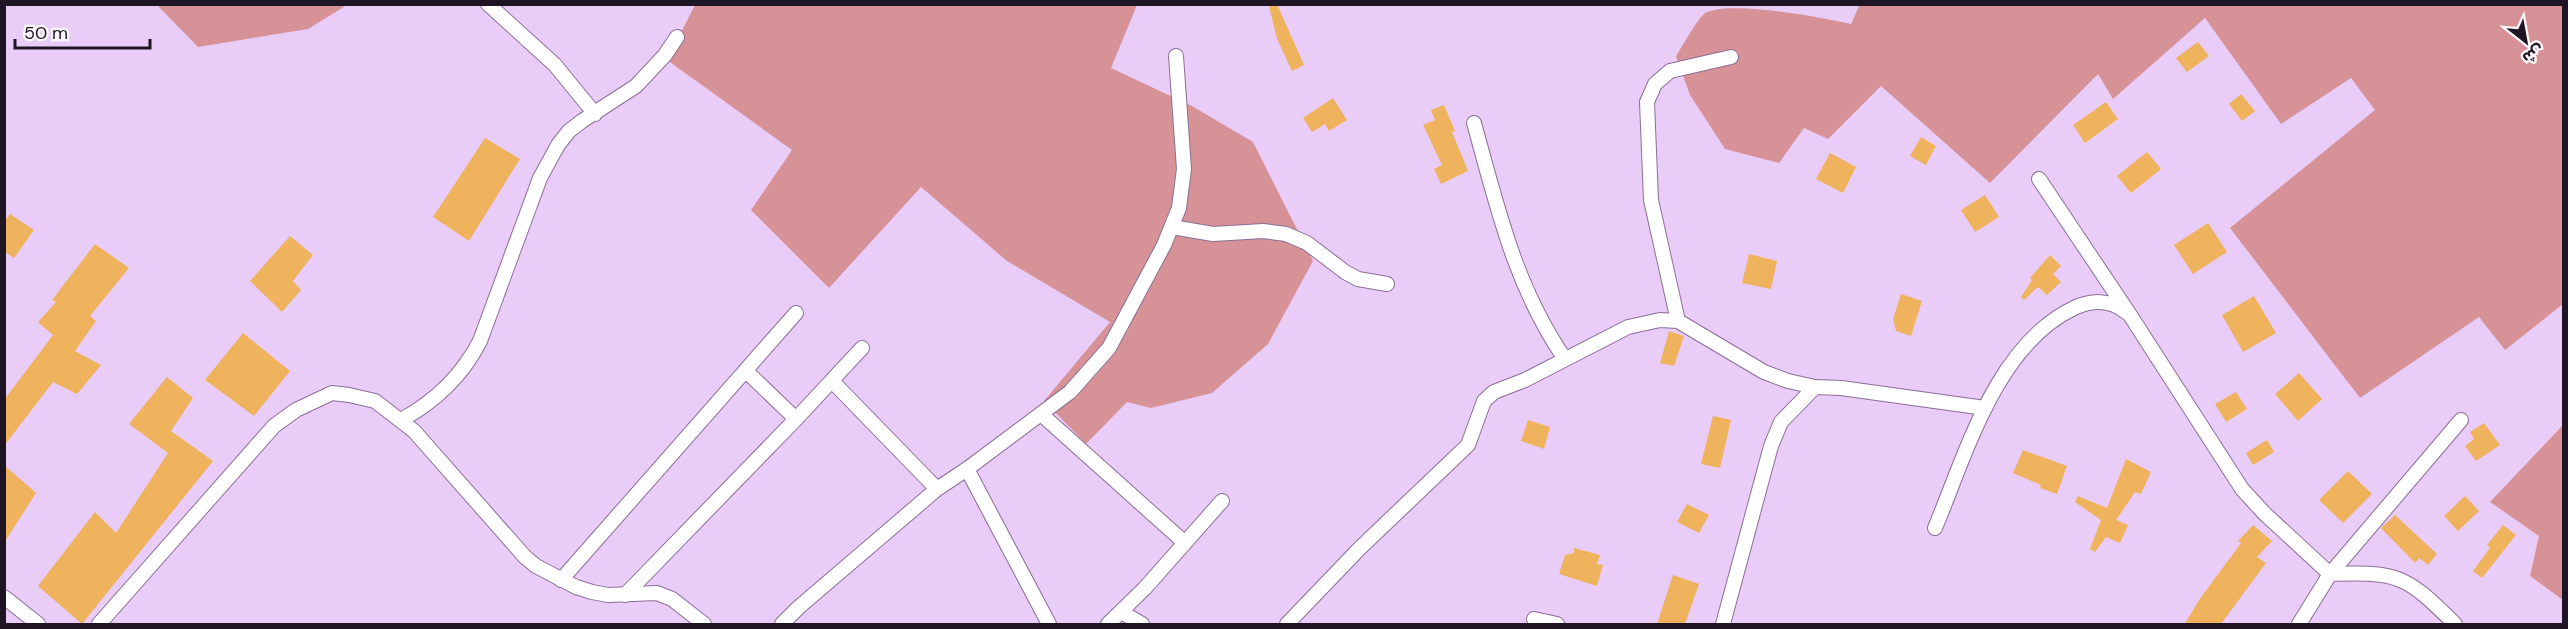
<svg xmlns="http://www.w3.org/2000/svg" width="2568" height="629" viewBox="0 0 2568 629" font-family="'DM Sans','Noto Sans Arabic',sans-serif">
<style>
.green{fill:#d79297}
.building{fill:#eeb35c}
.lines{fill:none;stroke-linecap:round;stroke-linejoin:round}
.street-casing{stroke:#8a6e97;stroke-width:16}
.street{stroke:#fff;stroke-width:14}
</style>
<rect width="100%" height="100%" fill="#eaccf9"/>
<!-- green -->
<g class="green">
<path d="M1860,4L2563,5V304L2505,350L2479,317L2360,398L2230,228L2375,110L2351,78L2281,124L2205,18L2113,99L2098,74L1990,183L1881,86L1828,139L1804,128L1779,163L1725,149L1690,95L1676,56C1684,44 1695,22 1705,13C1732,0 1819,17 1851,24Z"/>
<polygon points="157,5 347,5 308,29 198,47"/>
<polygon points="695,5 1137,5 1111,68 1192,106 1253,142 1313,261 1268,344 1212,393 1151,408 1127,402 1086,444 1044,401 1110,322 1007,261 921,187 829,288 751,210 792,150 667,60"/>
<polygon points="2563,425 2563,600 2530,576 2539,536 2490,502"/>
</g>
<!-- building -->
<g class="building">
<polygon points="1277,4 1304,65 1292,71 1277,39 1269,6"/>
<polygon points="2198,42 2209,56 2187,72 2176,58"/>
<polygon points="2241,94 2255,111 2242,121 2229,104"/>
<polygon points="1333,98 1347,120 1329,131 1325,124 1312,132 1303,118"/>
<polygon points="2106,102 2118,119 2085,143 2073,125"/>
<polygon points="1444,105 1455,131 1452,132 1468,171 1441,184 1434,169 1442,165 1423,125 1435,120 1431,110"/>
<polygon points="1921,137 1936,146 1926,165 1910,156"/>
<polygon points="485,138 520,159 469,241 433,217"/>
<polygon points="2147,152 2161,169 2131,193 2117,176"/>
<polygon points="1830,153 1856,167 1843,193 1816,179"/>
<polygon points="1985,195 1999,217 1975,232 1961,210"/>
<polygon points="10,214 34,230 14,258 4,251 4,222"/>
<polygon points="2208,223 2227,252 2193,274 2174,245"/>
<polygon points="290,236 313,255 293,281 301,290 282,312 250,281"/>
<polygon points="95,244 129,268 90,316 96,321 75,351 101,365 77,394 53,382 4,446 4,400 53,335 38,322 56,302 52,300"/>
<polygon points="1749,254 1777,261 1771,289 1742,283"/>
<polygon points="2050,255 2061,266 2053,274 2061,282 2047,295 2038,287 2024,300 2021,297 2032,280 2030,278"/>
<polygon points="1901,294 1922,301 1911,336 1896,331 1893,319"/>
<polygon points="2254,296 2276,333 2243,352 2222,315"/>
<polygon points="1669,331 1684,336 1674,366 1660,363"/>
<polygon points="243,333 290,371 254,416 205,380"/>
<polygon points="2299,373 2322,399 2298,421 2275,394"/>
<polygon points="167,377 193,398 171,431 213,461 82,624 38,586 95,512 116,533 168,453 129,424"/>
<polygon points="2236,392 2247,409 2226,422 2215,404"/>
<polygon points="1713,416 1731,420 1720,468 1701,464"/>
<polygon points="1528,420 1550,427 1544,449 1521,441"/>
<polygon points="2484,423 2500,445 2476,461 2465,446 2474,439 2470,432"/>
<polygon points="2267,440 2274,452 2253,465 2246,453"/>
<polygon points="2023,450 2067,466 2057,494 2040,488 2041,485 2013,473"/>
<polygon points="2126,459 2151,472 2141,494 2135,492 2116,520 2128,525 2120,543 2106,537 2095,552 2090,549 2101,520 2075,502 2078,496 2107,508"/>
<polygon points="4,465 36,493 4,543"/>
<polygon points="2348,471 2372,494 2343,523 2319,500"/>
<polygon points="2465,496 2479,511 2458,531 2444,516"/>
<polygon points="1687,504 1709,515 1699,533 1677,522"/>
<polygon points="2395,515 2437,554 2428,565 2419,558 2415,563 2381,528"/>
<polygon points="2253,525 2272,541 2257,557 2266,563 2221,624 2185,624 2199,600 2241,543 2238,541"/>
<polygon points="2503,525 2516,535 2482,578 2473,571 2490,548 2487,545"/>
<polygon points="1574,548 1600,555 1597,564 1603,565 1597,586 1559,574 1565,555 1574,553"/>
<polygon points="1673,575 1699,584 1685,624 1657,624"/>
</g>
<g class="lines">
<!-- street casing -->
<g class="street-casing">
<g id="street">
<polyline points="488,4 555,65 595,114"/>
<path d="M1474,123C1497,206 1515,287 1565,359"/>
<path d="M2039,179L2130,315L2242,489L2264,513L2330,574C2400,572 2405,575 2455,624"/>
<polyline points="1172,227 1213,234 1263,231 1286,234 1307,243 1345,272 1358,279 1387,284"/>
<polyline points="1678,321 1651,200 1647,102 1655,84 1670,71 1731,57"/>
<polyline points="746,371 796,419"/>
<polyline points="832,381 937,489"/>
<polyline points="1041,414 1185,543"/>
<path d="M401,420C436,401 462,376 480,341L540,178L558,145L569,131L582,121L636,86L665,55L677,37"/>
<polyline points="967,469 1049,624"/>
<path d="M1935,528C1966,454 1996,345 2074,308C2091,300 2110,299 2126,312"/>
<polyline points="561,580 796,313"/>
<polyline points="625,595 796,419 862,348"/>
<polyline points="4,597 38,624"/>
<polyline points="1121,612 1142,624"/>
<polyline points="1534,619 1557,624"/>
<polyline points="99,624 274,426 296,410 332,393 349,395 375,401 414,431 525,557 536,566 576,587 592,592 608,595 657,593 672,599 704,624"/>
<polyline points="782,624 799,607 937,489 967,469 1070,392 1109,348 1164,245 1179,208 1184,169 1176,56"/>
<polyline points="1108,624 1145,588 1222,501"/>
<polyline points="1287,624 1360,548 1468,445 1484,401 1494,392 1525,380 1628,327 1660,320 1678,321 1764,372 1788,381 1815,387 1841,388 1985,408"/>
<polyline points="1723,624 1771,446 1781,422 1815,387"/>
<polyline points="2299,624 2330,574 2461,420"/>
</g>
</g>
<!-- street -->
<use href="#street" class="street"/>
</g>
<!-- border -->
<rect width="2568" height="629" fill="none" stroke="#1f1424" stroke-width="12"/>
<!-- north arrow -->
<g transform="translate(2526 42) rotate(149)" stroke="#fcf9fd" stroke-width="4.5" paint-order="stroke">
<path d="M0-4.5L10 22L0 15L-10 22Z" fill="#1f1424"/>
<text y="-9" font-size="16" font-weight="bold" text-anchor="middle" fill="#1f1424">ش</text>
</g>
<!-- scale -->
<path d="M15 39v9h135v-9" fill="none" stroke="#1f1424" stroke-width="3"/>
<text x="24" y="39" font-size="18" fill="#1f1424" stroke="#fcf9fd" stroke-width="4.5" paint-order="stroke">50 m</text>
</svg>
